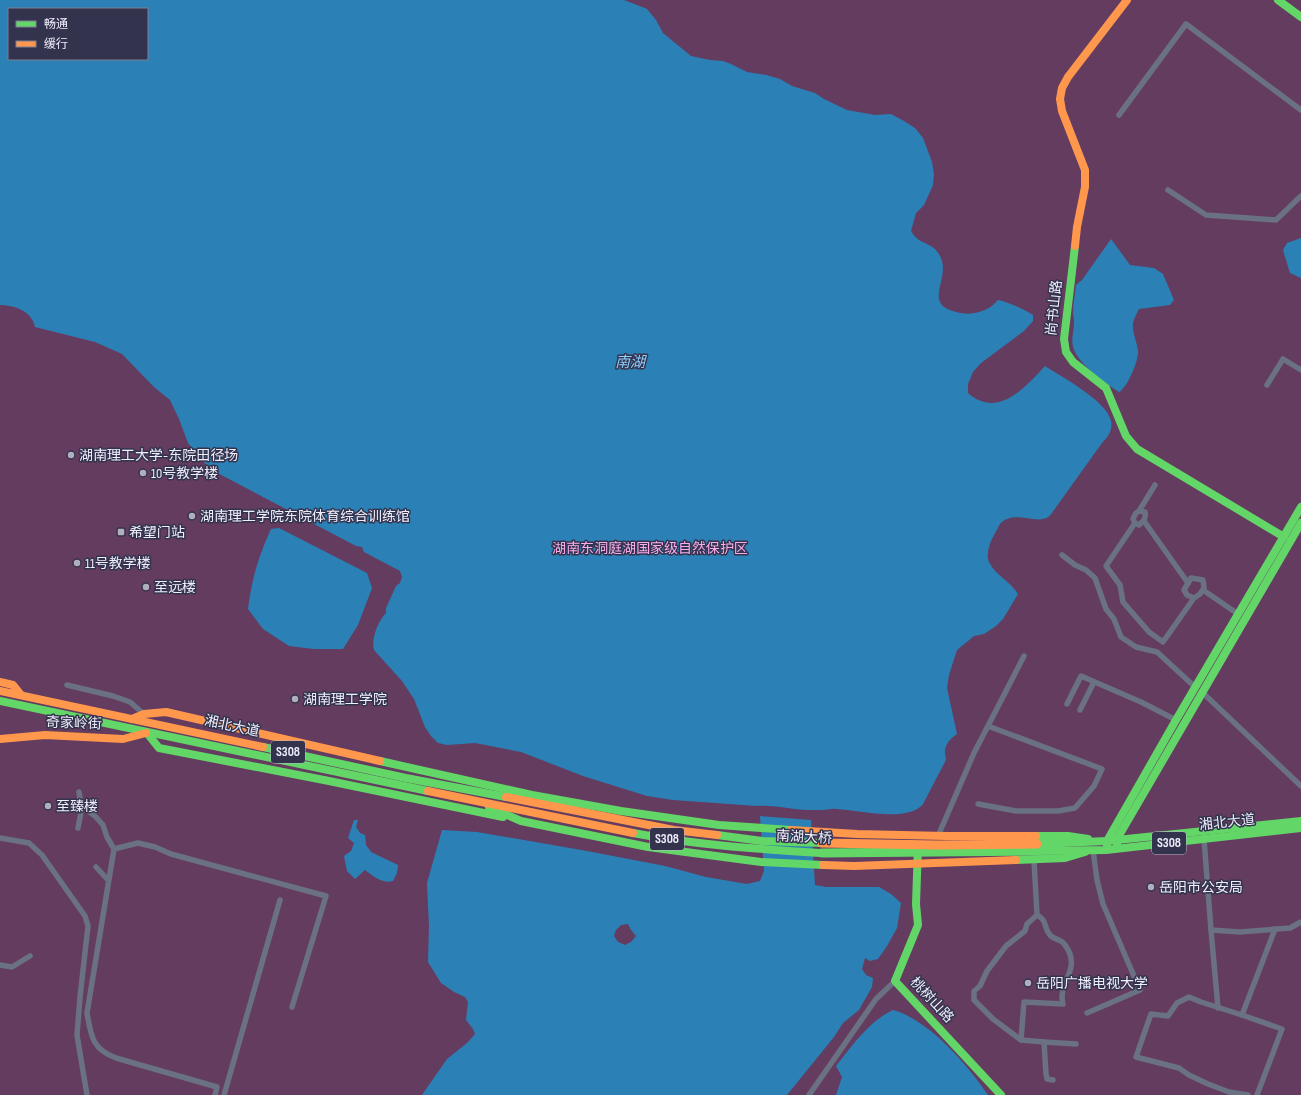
<svg xmlns="http://www.w3.org/2000/svg" width="1301" height="1095" viewBox="0 0 1301 1095" font-family="'Sofia Sans Condensed','Noto Sans SC',sans-serif">
<style>
.green{fill:#643c60;fill-rule:evenodd}
.water{fill:#2b81b5;fill-rule:evenodd}
.lines{fill:none;stroke-linecap:round;stroke-linejoin:round}
.street{stroke:#6a7182;stroke-width:5.5}
.fast{stroke:#63d668;stroke-width:8}
.slow{stroke:#ff974d;stroke-width:8}
.fast-bridge{stroke:#63d668;stroke-width:9}
.slow-bridge{stroke:#ff974d;stroke-width:9}
.poi-dot{fill:#afafbd;stroke:#34334e;stroke-width:1.5}
.labels{text-anchor:middle;dominant-baseline:central;stroke-width:3;stroke-linejoin:round;paint-order:stroke}
.shield{fill:#34334e;stroke:#b6b6c8;stroke-width:1}
.shield-label{font-size:13px;font-weight:bold;fill:#eeeefc}
.street-label{font-size:14px;fill:#eeeefc;stroke:#34334e}
.poi-label{font-size:14px;fill:#eeeefc;stroke:#34334e;text-anchor:start}
.park-label{font-size:14px;fill:#f9adec;stroke:#34334e}
.water-label{font-size:15px;font-style:italic;fill:#90cffc;stroke:#34334e}
</style>
<rect width="100%" height="100%" fill="#3a3948"/>
<!-- green -->
<path class="green" d="M0,0H1301V1095H0ZM9,9H147V59H9Z"/>
<!-- water -->
<g class="water">
<path d="M0,0H624L647,9L656,20L663,33L691,56L710,60L723,61L731,64L747,72L766,75L780,79L792,86L815,93L824,99L847,110L875,115L891,114L904,121L915,128L923,138L932,162L934,174L933,185L924,205L916,213L911,231C919,246 933,241 940,256C952,278 921,304 956,312C968,315 977,314 989,308C992,306 995,303 998,300C1008,302 1024,309 1033,315V321L1024,331L981,363L973,372L968,384V393C997,419 1025,388 1045,366C1062,377 1107,401 1111,421C1113,430 1108,437 1102,443L1054,510C1052,513 1050,516 1048,517C1036,525 1013,509 1000,524C997,529 994,535 991,541C989,546 986,556 989,562C995,575 1010,581 1018,594L1003,619L996,626L984,634L974,636L957,650L949,675L947,688L957,734C951,738 944,745 945,753C945,756 946,758 946,760L923,804C908,823 858,810 837,809C832,808 827,810 821,810C816,810 811,810 806,810C789,809 773,805 757,806L673,800L647,796L583,776L521,752L475,743L447,745L438,743L431,736L425,727L414,699L402,681L374,650C371,639 378,621 386,613V608L396,586L400,583L402,577L400,571L364,552L362,547L356,546L210,469L188,443L179,419L170,400L154,387L122,354L95,342L35,327C32,311 14,305 0,305ZM9,9H147V59H9Z"/>
<polygon points="1301,238 1301,278 1290,273 1283,250 1287,243"/>
<path d="M1111,239L1130,265L1154,268L1163,274L1174,300L1170,305L1139,309C1137,313 1134,318 1133,323C1132,332 1137,342 1138,351C1139,360 1127,388 1119,392C1105,383 1078,364 1073,347C1071,339 1074,331 1074,322C1074,319 1073,316 1073,313C1073,304 1075,294 1076,285L1082,280Z"/>
<path d="M279,528L367,573L372,588L358,625L343,649H314L289,646L263,629L248,609C252,578 258,558 271,529Z"/>
<path d="M760,816L811,820L815,885L826,887H879L891,894L901,903L897,928L887,946L878,959L870,961L865,958L862,969L866,975L873,978L872,987L859,1010L843,1023L834,1037L787,1095H422L447,1059L467,1043L475,1034L473,1029L466,1020L468,1002L465,997L454,992L441,983L428,962L429,926L427,883L442,830L477,832L587,851L665,866L706,877L747,884L760,881L764,871ZM628,924L631,930L636,936L631,942L625,945L618,942L614,936L616,930L621,925Z"/>
<path d="M354,820H358L356,827L360,833L365,835L366,845L371,852L398,865L397,873L393,881C382,884 373,876 365,870L355,879L347,871L344,856L351,851L354,843L348,838Z"/>
<path d="M893,1010C929,1020 967,1064 988,1095H836L842,1077L836,1066C852,1046 869,1021 893,1010Z"/>
</g>
<g class="lines">
<!-- street -->
<g class="street">
<polyline points="1119,115 1186,24 1301,110"/>
<polyline points="1168,190 1206,215 1276,220 1301,196"/>
<polyline points="1267,385 1283,359 1301,370"/>
<path d="M1139,511L1136,513L1133,519L1135,523L1139,525C1144,521 1146,518 1145,512L1139,511L1155,485"/>
<polyline points="1144,521 1188,583"/>
<polyline points="1135,523 1106,566 1120,585 1123,602 1149,632 1163,642 1194,598 1200,594 1204,588 1203,580 1191,578 1184,590 1187,595 1194,598"/>
<polyline points="1062,555 1075,565 1086,570 1095,578 1106,609 1114,619 1121,637 1136,647 1157,652 1195,687"/>
<polyline points="1203,590 1238,614"/>
<polyline points="67,685 113,696 130,702 144,714"/>
<polyline points="1202,692 1301,786"/>
<polyline points="1067,704 1081,676 1141,702 1176,720"/>
<polyline points="1080,710 1094,682"/>
<path d="M79,792L81,806L95,816L103,825L107,837L114,849L87,1013C91,1036 92,1049 116,1058L217,1087L215,1095"/>
<polyline points="978,804 1016,811 1058,811 1075,808 1094,786 1102,769 988,726"/>
<polyline points="78,828 82,807"/>
<polyline points="938,836 974,753 1024,656"/>
<polyline points="0,838 29,843 42,855 85,916 88,926 80,997 77,1035 87,1095"/>
<polyline points="1204,839 1211,930 1240,932 1290,928 1301,922"/>
<polyline points="114,849 138,843 155,847 171,854 326,896 292,1007"/>
<polyline points="1034,860 1037,915 1027,924 1025,931 1006,946 987,971 980,986 974,991 974,1000 993,1019 1021,1040 1044,1042 1046,1074 1047,1079 1053,1080"/>
<polyline points="96,867 108,880"/>
<polyline points="1211,930 1218,1008"/>
<polyline points="0,965 12,967 30,956"/>
<polyline points="1087,1013 1140,990 1103,904 1097,880 1093,850"/>
<polyline points="1242,1015 1275,929"/>
<path d="M1021,1040L1024,1002L1063,1004C1057,982 1083,969 1065,945C1062,939 1054,940 1050,935C1043,927 1048,921 1037,915"/>
<polyline points="1044,1042 1076,1044"/>
<polyline points="224,1095 280,900"/>
<polyline points="809,1095 876,999 895,981"/>
<polyline points="1248,1095 1229,1092 1208,1084 1189,1075 1179,1068 1136,1057 1151,1014 1168,1016 1177,1003 1189,997 1201,1002 1242,1015 1282,1029 1257,1095"/>
</g>
<!-- fast -->
<g class="fast">
<polyline points="1278,0 1301,17"/>
<polyline points="1075,246 1064,339 1066,352 1073,362 1106,388 1126,436 1137,449 1284,537"/>
<polyline points="0,701 428,791"/>
<polyline points="147,733 159,748 329,781 503,817"/>
<polyline points="263,747 406,778 506,797"/>
<polyline points="380,761 532,795 621,811 719,825 791,830"/>
<polyline points="489,807 521,821 648,847 761,862 823,865"/>
<path d="M633,833C695,845 759,849 822,853"/>
<polyline points="717,835 762,841 822,843"/>
<polyline points="1036,836 1068,836 1088,839"/>
<polyline points="1037,844 1107,841 1301,821"/>
<polyline points="1117,845 1117,839 1301,523"/>
<polyline points="918,846 916,904 918,925 895,981 1001,1095"/>
<polyline points="1107,846 1107,841 1176,720 1301,507"/>
<polyline points="1036,851 1106,850 1301,828"/>
<polyline points="1016,860 1065,858 1085,852"/>
</g>
<!-- slow -->
<g class="slow">
<polyline points="1075,246 1077,227 1085,187 1085,170 1062,111 1060,99 1062,88 1068,77 1127,0"/>
<polyline points="0,682 13,685 21,695"/>
<polyline points="0,691 263,747"/>
<polyline points="132,719 144,714 166,712 380,761"/>
<polyline points="0,739 45,735 123,739 146,733"/>
<polyline points="428,791 633,833"/>
<polyline points="506,797 674,830 717,835"/>
<polyline points="791,830 857,834 946,836 1036,836"/>
<polyline points="823,865 854,866 1016,860"/>
</g>
<!-- fast-bridge -->
<polyline class="fast-bridge" points="822,853 1036,851"/>
<!-- slow-bridge -->
<polyline class="slow-bridge" points="822,843 937,845 1037,844"/>
</g>
<!-- markers -->
<g class="poi-dot">
<circle cx="71" cy="455" r="4"/>
<circle cx="143" cy="473" r="4"/>
<circle cx="192" cy="516" r="4"/>
<rect x="117" y="528" width="8" height="8" rx="2"/>
<circle cx="77" cy="563" r="4"/>
<circle cx="146" cy="587" r="4"/>
<circle cx="295" cy="699" r="4"/>
<circle cx="48" cy="806" r="4"/>
<circle cx="1151" cy="887" r="4"/>
<circle cx="1028" cy="983" r="4"/>
</g>
<g class="labels">
<!-- shield labels -->
<g class="shield">
<rect x="271" y="741" width="34" height="22" rx="3"/>
<rect x="650" y="828" width="34" height="22" rx="3"/>
<rect x="1152" y="832" width="34" height="22" rx="3"/>
</g>
<g class="shield-label">
<text x="288" y="752">S308</text>
<text x="667" y="839">S308</text>
<text x="1169" y="843">S308</text>
</g>
<!-- street labels -->
<g class="street-label">
<text transform="translate(1054 308) rotate(-84)">尚书山路</text>
<text transform="translate(74 723) rotate(2)">奇家岭街</text>
<text transform="translate(232 726) rotate(12)">湘北大道</text>
<text transform="translate(1227 822) rotate(-6)">湘北大道</text>
<text transform="translate(804 837) rotate(3)">南湖大桥</text>
<text transform="translate(932 1000) rotate(47)">桃树山路</text>
</g>
<!-- poi labels -->
<g class="poi-label">
<text x="79" y="455">湖南理工大学-东院田径场</text>
<text x="151" y="473">10号教学楼</text>
<text x="200" y="516">湖南理工学院东院体育综合训练馆</text>
<text x="129" y="532">希望门站</text>
<text x="85" y="563">11号教学楼</text>
<text x="154" y="587">至远楼</text>
<text x="303" y="699">湖南理工学院</text>
<text x="56" y="806">至臻楼</text>
<text x="1159" y="887">岳阳市公安局</text>
<text x="1036" y="983">岳阳广播电视大学</text>
</g>
<!-- park labels -->
<g class="park-label">
<text x="650" y="548">湖南东洞庭湖国家级自然保护区</text>
</g>
<!-- water labels -->
<g class="water-label">
<text x="630" y="362">南湖</text>
</g>
</g>
<!-- legend -->
<rect x="8" y="8" width="140" height="52" fill="#34334e" stroke="#7e7e94"/>
<rect x="16" y="21" width="20" height="6" fill="#63d668" stroke="#7e7e94"/>
<text x="44" y="28" font-size="12" fill="#eeeefc">畅通</text>
<rect x="16" y="41" width="20" height="6" fill="#ff974d" stroke="#7e7e94"/>
<text x="44" y="48" font-size="12" fill="#eeeefc">缓行</text>
</svg>
